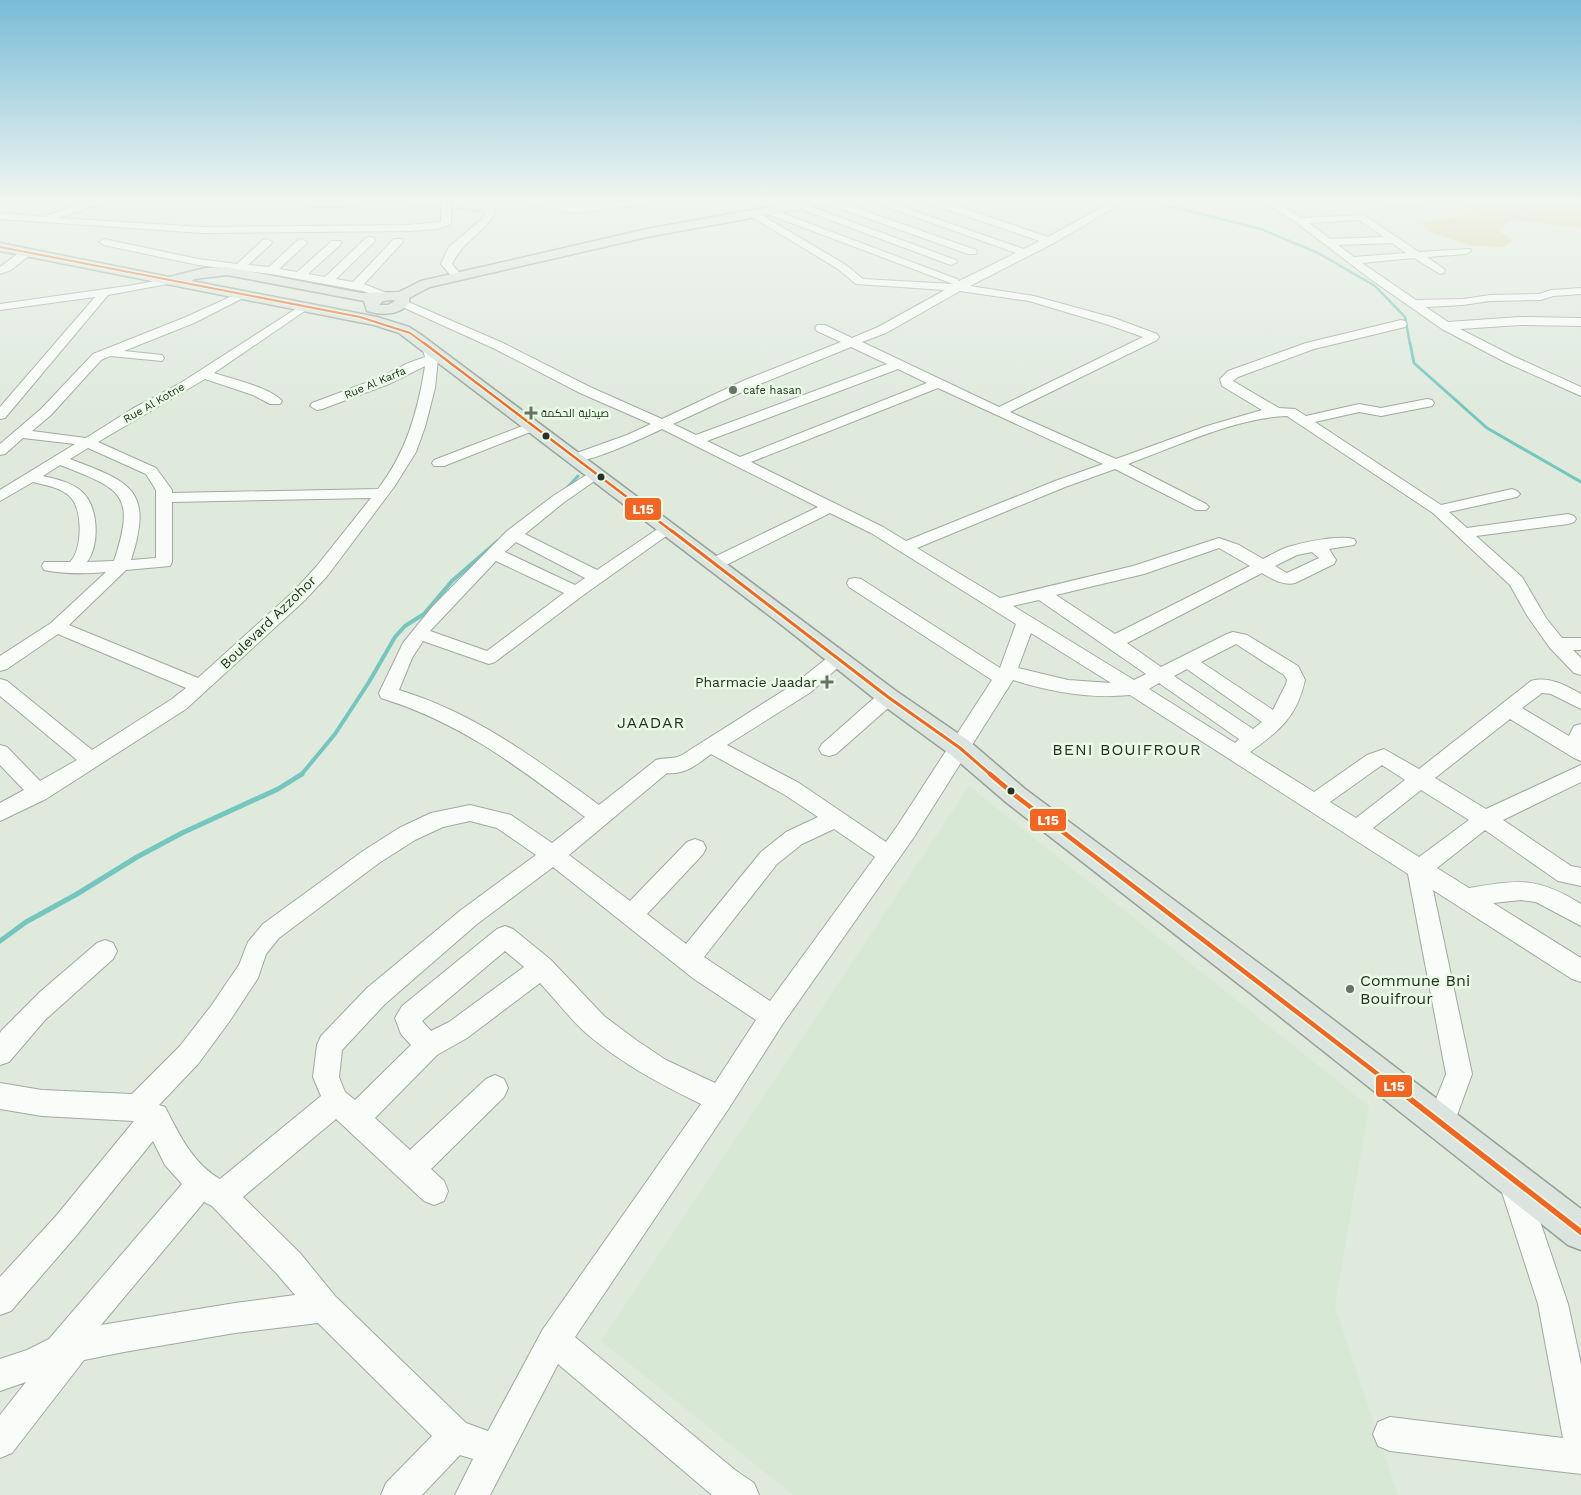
<svg xmlns="http://www.w3.org/2000/svg" width="1581" height="1495" viewBox="0 0 1581 1495" font-family="'Work Sans',Cairo,sans-serif">
<style>
.built{fill:#d7e9d4}
.forest{fill:#d9d08f}
.lines{fill:none;stroke-linecap:round;stroke-linejoin:round}
.stream-far3{stroke:#74c7be;stroke-width:2.5}
.stream-far2{stroke:#74c7be;stroke-width:3}
.stream-far1{stroke:#74c7be;stroke-width:4}
.stream{stroke:#74c7be;stroke-width:5}
.minor-casing{stroke:#a1a9a0;stroke-width:2}
.major-casing{stroke:#92a398;stroke-width:3}
.minor{fill:#fafcfa;fill-rule:evenodd}
.major{fill:#dbe4df;fill-rule:evenodd}
.bus-1-far4-casing{stroke:#e8fce5;stroke-width:4}
.bus-1-far3-casing{stroke:#e8fce5;stroke-width:5}
.bus-1-far2-casing{stroke:#e8fce5;stroke-width:6}
.bus-1-far1-casing{stroke:#e8fce5;stroke-width:8}
.bus-1-casing{stroke:#e8fce5;stroke-width:9}
.bus-1-far4{stroke:#f26522;stroke-width:2}
.bus-1-far3{stroke:#f26522;stroke-width:2.5}
.bus-1-far2{stroke:#f26522;stroke-width:3}
.bus-1-far1{stroke:#f26522;stroke-width:4.5}
.bus-1{stroke:#f26522;stroke-width:5.5}
.poi-dot{fill:#697268;stroke:#e8fce5;stroke-width:2}
.bus-dot{fill:#2a3129;stroke:#e8fce5;stroke-width:2}
.labels{text-anchor:middle;dominant-baseline:central;stroke-width:5;stroke-linejoin:round;paint-order:stroke}
.far-street-label{font-size:11px;fill:#2a3129;stroke:#e8fce5}
.far-poi-label{font-size:11px;fill:#2a3129;stroke:#e8fce5;text-anchor:start}
.street-label{font-size:14px;fill:#2a3129;stroke:#e8fce5}
.poi-label{font-size:14px;fill:#2a3129;stroke:#e8fce5;text-anchor:end}
.quarter-label{font-size:16px;letter-spacing:1px;fill:#2a3129;stroke:#e8fce5}
.near-poi-label{font-size:16px;fill:#2a3129;stroke:#e8fce5;text-anchor:start}
.line-badge{stroke:#e8fce5;stroke-width:2}
.badge-label{font-size:14px;text-anchor:middle;font-weight:bold;fill:#fff}
</style>
<rect width="100%" height="100%" fill="#dfeadd"/>
<!-- built -->
<polygon class="built" points="969,786 1369,1106 1335,1306 1398,1495 793,1495 601,1341"/>
<!-- forest -->
<polygon class="forest" points="1455,199 1581,199 1581,228 1514,220 1505,224 1499,231 1513,240 1504,247 1472,246 1427,231 1421,222 1476,214"/>
<g class="lines">
<!-- stream-far3 -->
<g class="stream-far3">
<path d="M286,199C319,215 351,203 386,203C403,203 420,205 437,207"/>
<polyline points="951,199 974,203 1024,199"/>
<polyline points="1142,199 1261,229 1318,253 1375,286 1405,317 1410,344"/>
<polyline points="457,208 480,211"/>
</g>
<!-- stream-far2 -->
<g class="stream-far2">
<polyline points="1410,343 1414,363 1487,428 1581,482"/>
<polyline points="566,489 578,476"/>
</g>
<!-- stream-far1 -->
<polyline class="stream-far1" points="301,775 335,734 369,682 395,637 405,626 424,614 452,581 498,541"/>
<!-- stream -->
<polyline class="stream" points="0,941 26,922 77,894 137,857 182,833 278,789 302,774"/>
<!-- minor casing -->
<g class="minor-casing">
<g id="minor">
<polygon points="97,199 122,199 120,201 101,204 57,218 203,227 409,225 441,222 441,199 451,199 451,224 438,229 409,231 203,233 0,219 0,213 46,217 48,215"/>
<path d="M475,199H485L493,207L495,214C482,234 462,242 452,264L462,276L457,279L453,278L441,264L449,247L481,220L485,214L483,208Z"/>
<polygon points="516,199 534,199 575,207 638,199 664,199 659,202 575,213 521,202"/>
<polygon points="821,199 831,199 976,250 977,252 976,254 968,254 822,202"/>
<path d="M865,199H879L1024,249L1040,241L916,199L942,201L1048,237L1117,199H1129L1054,243L970,286L1034,296L1114,318L1157,334L1159,337L1157,340L1010,412L1116,459L1207,426L1262,410L1222,386L1220,379L1228,371L1306,343L1401,320L1405,321L1407,324L1405,327L1314,349L1238,377L1233,381L1279,408L1295,409L1306,416L1359,404L1381,408L1427,399L1432,400L1434,403L1432,406L1381,416L1359,412L1315,422L1441,505L1512,489L1517,491L1520,494L1517,497L1449,512L1467,528L1568,514L1574,516L1576,519L1574,522L1568,524L1476,536L1522,577L1546,618L1562,638H1581V650H1573L1581,658V675L1574,673L1550,648L1528,617L1510,585L1433,513L1287,416C1235,418 1177,446 1128,464L1206,504L1209,507L1206,510H1196L1115,469L1065,487L917,548L1000,598L1133,566L1219,538L1239,545L1263,559C1271,555 1279,550 1288,547C1304,542 1338,535 1354,539L1356,542L1354,545L1329,549L1336,560L1334,564L1295,583C1283,586 1272,579 1262,573L1127,643L1161,667L1227,634L1233,632L1247,635L1298,666L1305,680C1297,717 1279,731 1250,752L1314,792L1367,755L1384,749L1419,769L1531,681C1549,676 1565,685 1581,694V709L1551,694L1542,693L1522,708L1569,736L1574,726L1581,724V761L1574,758L1510,719L1435,778L1486,809L1581,765V782L1503,820L1571,866L1581,868V886L1558,881L1485,830L1437,868L1469,888C1519,880 1536,876 1581,904V926L1536,902L1521,900L1493,903L1581,958V982L1572,979L1433,890L1472,1074L1451,1132L1441,1136L1431,1132L1427,1122L1446,1074L1408,874L1130,695C1090,699 1051,692 1013,680L914,837L782,1025L729,1108L575,1337L735,1470L754,1483L759,1495H712L558,1364L490,1495H455L473,1459L460,1455L422,1495H381L386,1483L432,1436L318,1323L235,1333L124,1352L84,1360L12,1453L0,1458V1415L26,1382L0,1391V1359L27,1350L49,1339L182,1184L165,1165L153,1141L76,1236L11,1311L0,1315V1277L56,1216L134,1121L42,1116L0,1109V1083L42,1090L132,1094L180,1046L211,1006L239,965L248,942L263,924L363,851L399,828L431,813L470,805L511,815L552,843L585,817C518,767 462,723 381,698L379,693L403,643L433,606L507,531L553,496L591,472H601L603,475L563,503L525,534L597,570L662,526H674L676,529L582,596L495,662L489,664L483,662L423,641L412,658L399,690C475,713 536,759 599,805L656,760C665,757 673,760 682,755L797,682L832,654L838,652L844,654L847,658L844,662L811,692L727,745L799,783L886,842L898,825L992,680L849,587L847,583L849,579L855,578L861,579L1000,668L1016,624L871,533L830,513L720,568H708L706,564L708,560L818,507L662,429C645,437 586,465 571,461L569,458L571,455L627,435L651,424L580,393L495,349L398,305L396,303L402,300L406,301L503,343L590,387L662,419L745,380L841,342L817,331L815,328L817,325H825L852,338L878,327L945,290L856,284L838,269L749,215V211H755L846,265L863,279L953,284L765,213V209H771L957,279L959,281L953,284L1016,253ZM960,291L1029,301L1106,324L1143,337L999,407L862,342L886,333ZM851,347L887,364L696,435L673,424L755,386ZM898,369L927,383L740,457L707,441ZM938,388L1103,464L1055,481L906,541L883,527L751,462ZM516,542L585,578L575,585L505,552ZM1219,548L1250,566L1115,634L1056,595L1144,574ZM1312,552L1319,558L1287,573L1275,566L1297,555ZM496,561L564,593L487,651L430,631ZM1039,600L1146,674L1134,680L1013,606ZM1031,633L1111,683L1068,680L1018,668ZM1236,644L1284,675L1287,680L1286,684L1273,710L1201,662ZM1187,669L1262,722L1253,729L1174,676ZM1159,683L1239,739L1235,743L1149,689ZM711,754L785,795L818,817L786,832L761,852L686,944L647,914L703,854L706,848L703,842L695,839L687,842L630,901L569,855L667,773C685,775 698,764 711,754ZM1382,765L1405,780L1356,818L1330,802ZM1421,790L1469,820L1419,857L1373,828ZM470,821L497,828L536,855L461,910L367,988L321,1036L317,1045L313,1077L321,1096L220,1179C193,1164 179,1134 165,1107L159,1105L198,1064L229,1022L258,978L266,954L279,938L379,863L415,840L443,827ZM834,829L875,857L770,1001L704,957L777,864L802,844ZM553,867L694,979L756,1020L715,1083L666,1060L636,1040L604,1016L551,960L513,929L505,926L497,929L402,1006L395,1018L401,1034L411,1045L355,1100L345,1092L339,1077L342,1050L385,1004L477,924ZM505,951L524,967L449,1022L431,1031L422,1021ZM540,983C556,1000 570,1019 587,1034C624,1065 658,1083 701,1104L543,1329L488,1431L466,1423L335,1296L300,1253L243,1197L336,1119L424,1201L434,1205L444,1201L448,1191L444,1181L431,1169L504,1097L508,1088L504,1079L495,1075L486,1079L410,1150L375,1118L437,1055L467,1038ZM204,1202L212,1206L278,1275L295,1295L235,1303L101,1325Z"/>
<path d="M1259,199H1270L1302,218L1364,215L1419,252L1470,249L1471,251L1466,254L1427,257L1444,269L1445,271L1444,273L1440,274L1414,258L1362,263L1416,300L1463,299L1490,295L1539,294L1551,290L1581,288V294L1553,296L1541,300L1490,301L1463,305L1426,307L1448,322L1520,317L1581,318V326L1520,325L1460,329L1513,356L1581,387V396L1505,362L1442,329L1369,278L1297,223ZM1359,220L1384,237L1330,239L1309,223ZM1392,243L1406,253L1354,257L1338,245Z"/>
<polygon points="1344,199 1417,199 1428,200 1430,202 1425,205 1349,202"/>
<polygon points="798,202 956,260 957,262 952,265 948,264 795,207 795,203"/>
<polygon points="370,237 374,238 375,240 374,242 336,279 353,282 394,239 402,239 403,241 402,243 364,284 389,294 391,296 389,298 381,298 363,291 271,274 198,265 104,245 99,242 104,239 198,259 237,264 263,240 267,239 272,242 271,244 248,265 269,267 298,240 302,239 307,242 306,244 279,269 297,272 332,241 340,241 341,243 340,245 308,274 325,277 366,238"/>
<polygon points="27,249 32,252 31,254 11,270 0,274 0,267 20,252"/>
<polygon points="169,278 175,281 173,283 108,295 5,418 0,419 0,407 95,297 0,310 0,304 134,285"/>
<path d="M241,292L247,295L245,297L194,323L124,351L162,355L164,358L162,361L110,356L101,360L51,415L32,431L86,438L132,409L179,384L305,303L309,304L311,306L309,308L214,373C231,379 270,387 282,401L280,404H270L253,395L205,379L98,442L156,468L172,490V493L378,489C406,453 418,411 425,366L389,384L322,409L317,410L310,406L312,403L379,378L406,364L425,357L422,347L428,343L434,347L438,359L435,388L425,427L416,452L394,487L328,575L305,600L186,709L46,799L0,821V803L24,790L0,765V745L7,747L40,781L77,760L0,696V679L7,681L92,750L172,699L186,688L58,634L7,669L0,671V656L51,623L106,572C86,574 63,574 44,570L42,566L44,562H70C82,550 83,513 72,499C64,488 45,485 33,482L0,501V490L75,444L23,438L5,454L0,455V444L41,409L93,354L186,317ZM88,448L146,474L156,490V558L131,560C154,489 130,482 70,459ZM60,465C120,489 137,492 114,561L87,562C100,544 99,505 80,490C70,482 56,479 43,476ZM371,498L316,567L293,592L198,678L69,625L126,570L170,566L172,562V502Z"/>
<polygon points="533,422 540,426 538,429 444,466 434,466 432,463 434,460"/>
<polygon points="888,690 895,692 898,697 895,702 836,754 829,756 822,754 819,749 822,744 881,692"/>
<polygon points="105,940 113,943 117,951 113,959 45,1020 9,1062 0,1065 0,1033 2,1030 41,991 97,943"/>
<polygon points="1513,1169 1523,1173 1527,1183 1568,1304 1581,1364 1581,1474 1390,1451 1378,1446 1373,1434 1378,1422 1390,1417 1563,1438 1538,1304 1499,1183 1503,1173"/>
</g>
</g>
<!-- major casing -->
<g class="major-casing">
<path id="major" d="M814,199H839L833,203L647,237L430,287L409,298V303C399,316 381,315 367,311L364,301L227,275L194,279L192,281L377,317L409,327L420,334L896,691L969,741L1025,789L1276,976L1581,1209V1250L1568,1245L1254,996L1007,803L951,755L880,703L783,626L399,333L374,325L0,251V243L169,277L205,268L227,267L361,293L399,292L421,281L647,229ZM393,300L395,301L388,305H379L383,301Z"/>
</g>
<!-- minor -->
<use href="#minor" class="minor"/>
<!-- major -->
<use href="#major" class="major"/>
<!-- bus-1-far4 casing -->
<g class="bus-1-far4-casing">
<polyline id="bus-1-far4" points="0,247 360,317 410,333 425,344"/>
</g>
<!-- bus-1-far3 casing -->
<g class="bus-1-far3-casing">
<polyline id="bus-1-far3" points="424,343 673,532"/>
</g>
<!-- bus-1-far2 casing -->
<g class="bus-1-far2-casing">
<polyline id="bus-1-far2" points="672,531 888,697 960,748 991,775"/>
</g>
<!-- bus-1-far1 casing -->
<g class="bus-1-far1-casing">
<polyline id="bus-1-far1" points="990,774 1016,796 1397,1089"/>
</g>
<!-- bus-1 casing -->
<g class="bus-1-casing">
<polyline id="bus-1" points="1396,1088 1581,1232"/>
</g>
<!-- bus-1-far4 -->
<use href="#bus-1-far4" class="bus-1-far4"/>
<!-- bus-1-far3 -->
<use href="#bus-1-far3" class="bus-1-far3"/>
<!-- bus-1-far2 -->
<use href="#bus-1-far2" class="bus-1-far2"/>
<!-- bus-1-far1 -->
<use href="#bus-1-far1" class="bus-1-far1"/>
<!-- bus-1 -->
<use href="#bus-1" class="bus-1"/>
</g>
<!-- sky -->
<linearGradient id="sky" x2="0" y2="1"><stop stop-color="#79bcd7"/><stop offset="0.49" stop-color="#f1f6f0"/><stop offset="1" stop-color="#f1f6f0" stop-opacity="0"/></linearGradient>
<rect width="1581" height="408" fill="url(#sky)"/>
<!-- markers -->
<g class="poi-dot">
<circle cx="733" cy="390" r="5"/>
<path d="M528.5 405.5h5v5h5v5h-5v5h-5v-5h-5v-5h5z"/>
<path d="M824.5 674.5h5v5h5v5h-5v5h-5v-5h-5v-5h5z"/>
<circle cx="1350" cy="989" r="5"/>
</g>
<g class="bus-dot">
<circle cx="546" cy="436" r="4.5"/>
<circle cx="601" cy="477" r="4.5"/>
<circle cx="1011" cy="791" r="4.5"/>
</g>
<g class="labels">
<!-- far-street labels -->
<g class="far-street-label">
<text transform="translate(375 383) rotate(-23)">Rue Al Karfa</text>
<text transform="translate(154 403) rotate(-30)">Rue Al Kotne</text>
</g>
<!-- far-poi labels -->
<g class="far-poi-label">
<text x="743" y="390">cafe hasan</text>
<text x="541" y="413">صيدلية الحكمة</text>
</g>
<!-- street labels -->
<g class="street-label">
<text transform="translate(268 622) rotate(-44)">Boulevard Azzohor</text>
</g>
<!-- poi labels -->
<g class="poi-label">
<text x="817" y="682">Pharmacie Jaadar</text>
</g>
<!-- quarter labels -->
<g class="quarter-label">
<text x="651" y="722">JAADAR</text>
<text x="1127" y="749">BENI BOUIFROUR</text>
</g>
<!-- near-poi labels -->
<g class="near-poi-label">
<text x="1360" y="980">Commune Bni<tspan x="1360" dy="18">Bouifrour</tspan></text>
</g>
</g>
<g class="line-badge">
<rect x="624" y="497" width="38" height="24" rx="5" fill="#f26522"/>
<rect x="1029" y="808" width="38" height="24" rx="5" fill="#f26522"/>
<rect x="1375" y="1074" width="38" height="24" rx="5" fill="#f26522"/>
</g>
<g class="badge-label">
<text x="643" y="514">L15</text>
<text x="1048" y="825">L15</text>
<text x="1394" y="1091">L15</text>
</g>
</svg>
